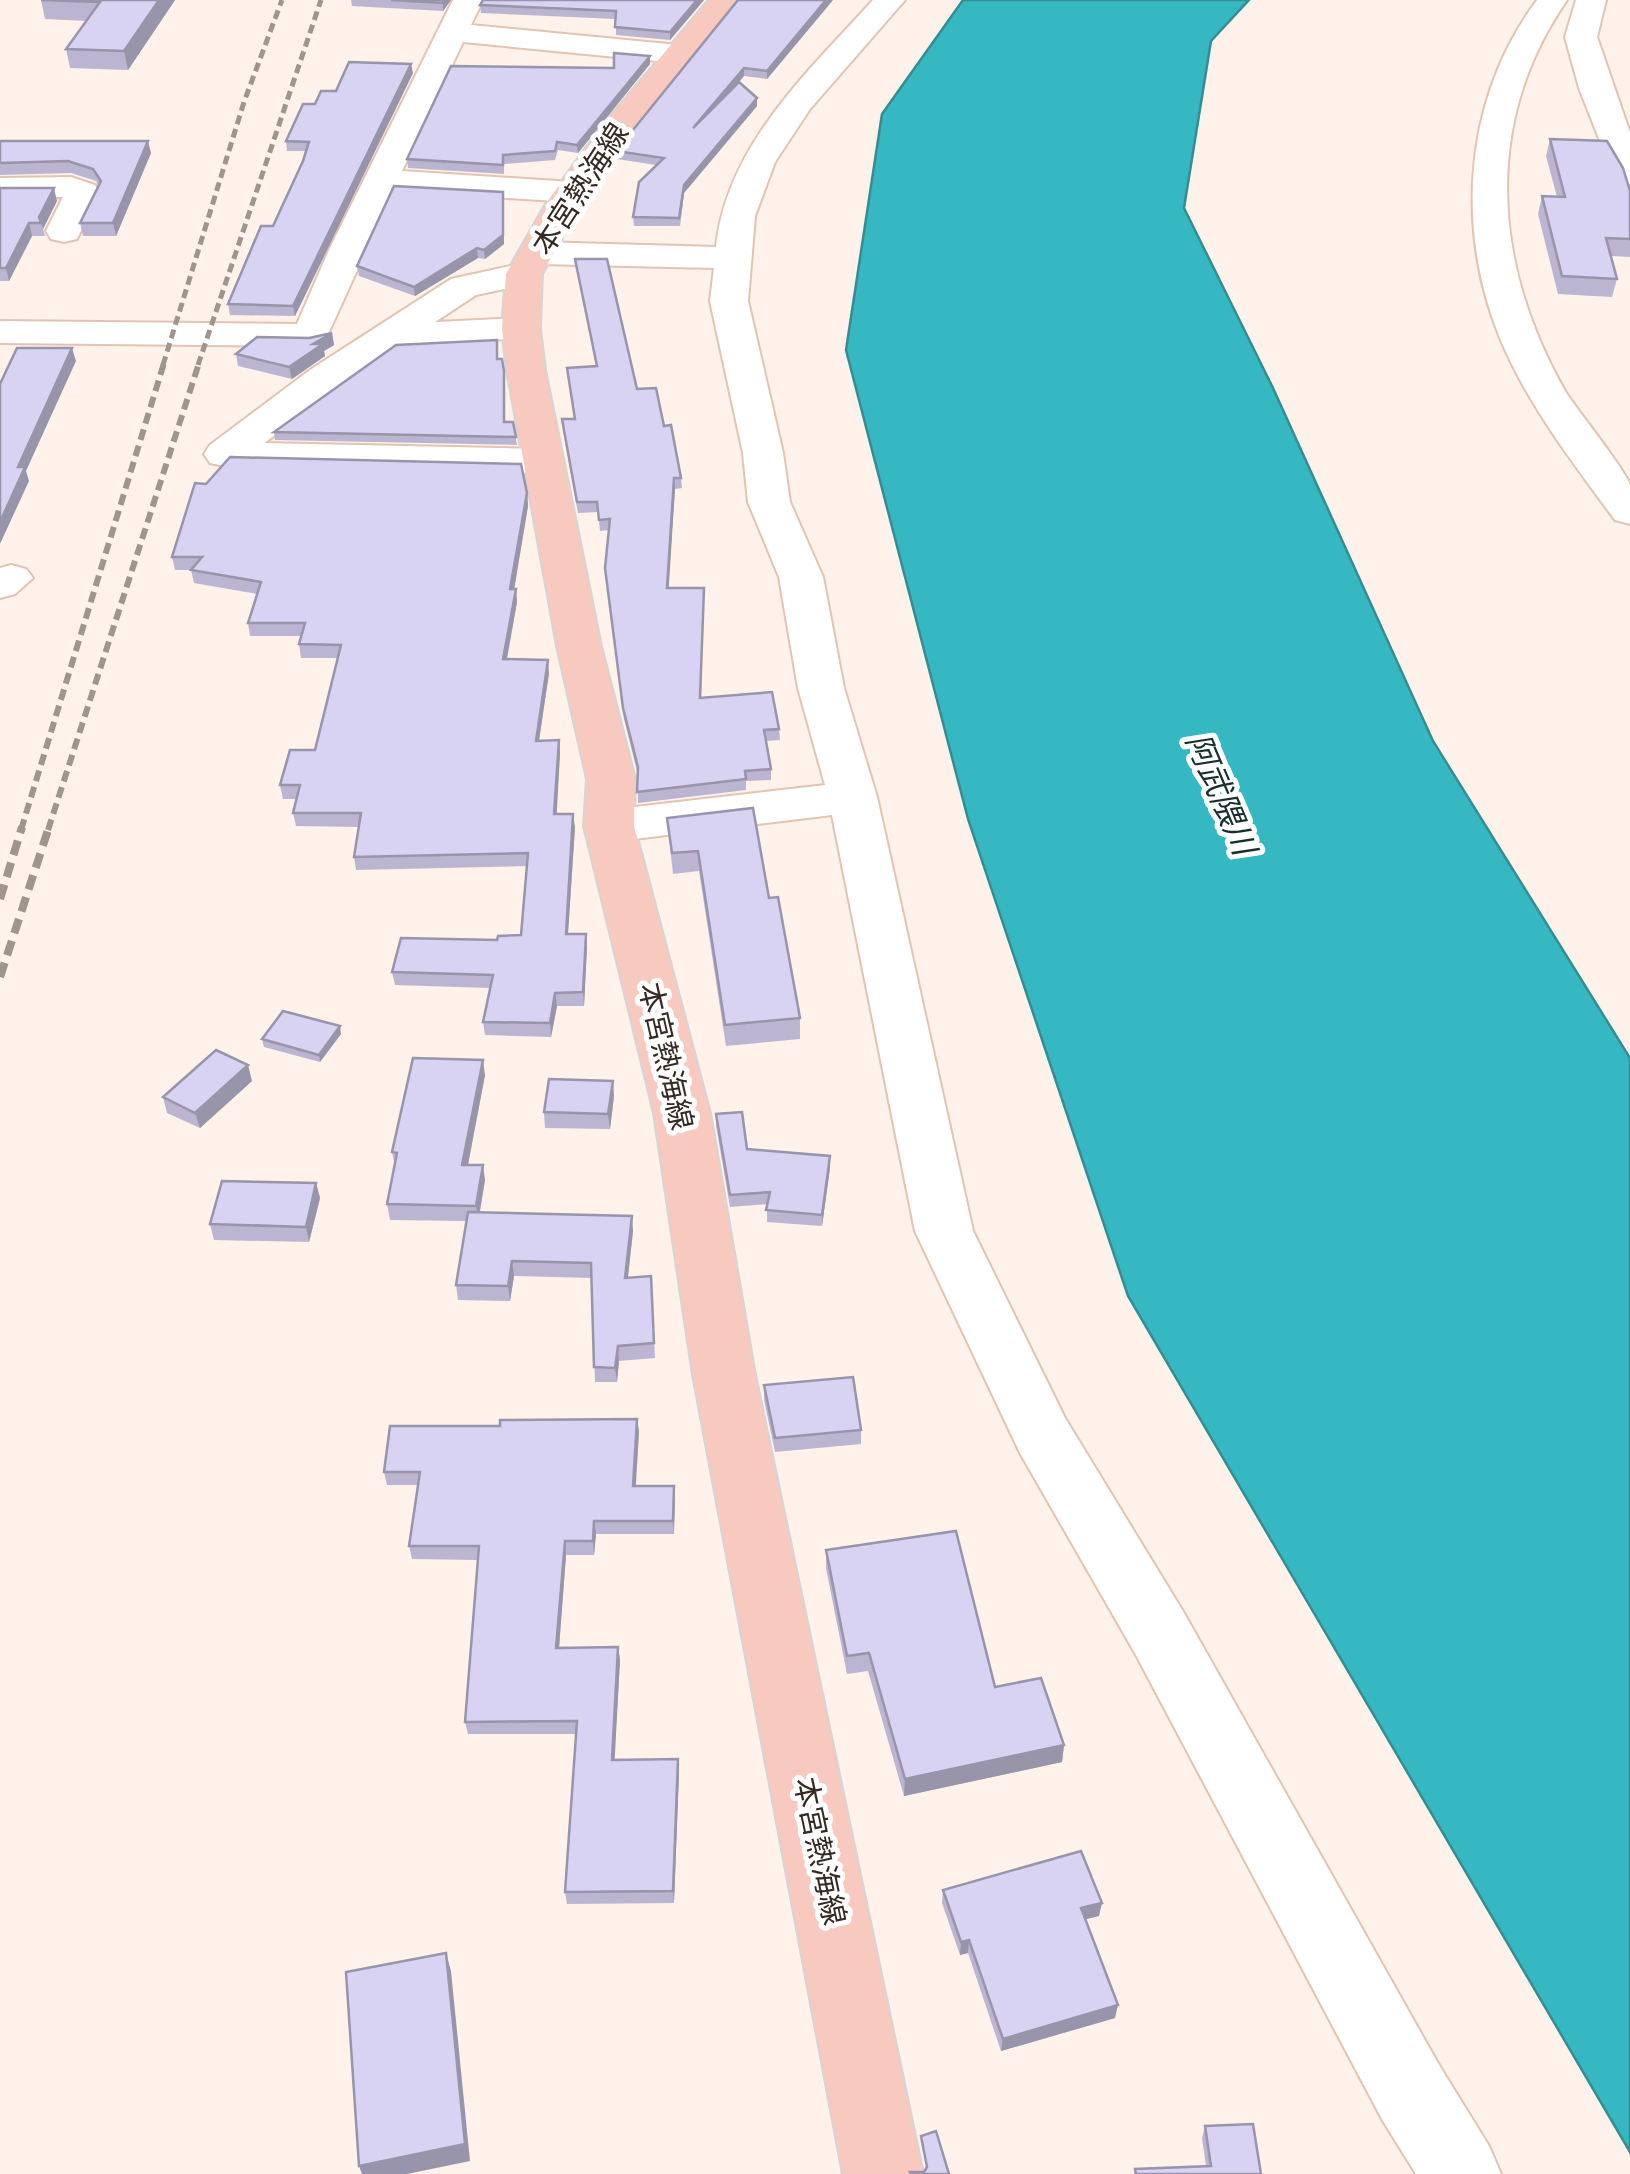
<svg xmlns="http://www.w3.org/2000/svg" width="1630" height="2174" viewBox="0 0 1630 2174" font-family="'DejaVu Sans','Noto Sans JP',sans-serif">
<style>
.water{fill:#35b8c1;stroke:#358d92;stroke-width:2.5}
.lines{fill:none;stroke-linecap:round;stroke-linejoin:round}
.minor-casing{stroke:#e1c4b2;stroke-width:4}
.major-casing{stroke:#d7d4d3;stroke-width:4}
.minor{fill:#fff;fill-rule:evenodd}
.major{fill:#f8c9bf;fill-rule:evenodd}
.rail-far2{stroke:#a0958d;stroke-width:5;stroke-dasharray:9 5;stroke-linecap:butt}
.rail-far1{stroke:#a0958d;stroke-width:6;stroke-dasharray:11 6;stroke-linecap:butt}
.rail{stroke:#a0958d;stroke-width:8;stroke-dasharray:15 8;stroke-linecap:butt}
.wall{fill:#bbb5d1}
.shaded-wall{fill:#9894aa}
.building{fill:#d9d3f3;stroke:#9894aa;stroke-width:2.5}
.labels{text-anchor:middle;dominant-baseline:central;stroke-width:10;stroke-linejoin:round;paint-order:stroke}
.street-label{font-size:30px;fill:#352a23;stroke:#fff}
.water-label{font-size:32px;font-style:italic;fill:#172d2f;stroke:#fff}
</style>
<rect width="100%" height="100%" fill="#fef2ea"/>
<!-- water -->
<polygon class="water" points="963,0 1249,0 1211,41 1184,208 1273,388 1433,741 1630,1058 1630,2152 1128,1296 968,819 846,350 882,114"/>
<g class="lines">
<!-- minor casing -->
<g class="minor-casing">
<g id="minor">
<polygon points="453,0 483,0 471,25 678,45 689,47 694,54 689,61 678,63 463,42 402,171 572,182 584,185 589,192 584,199 572,202 393,191 324,343 311,346 0,343 0,321 297,324 329,250"/>
<path d="M873,0H905L810,109L775,162L755,216L748,301L783,453L790,502L823,577L844,688L877,797L973,1231L1065,1418L1184,1613L1439,2065L1489,2146L1501,2174H1416L1383,2121L1136,1655L1020,1453L915,1231L832,815L609,842L592,837L584,826L592,815L609,810L825,785L798,688L779,577L748,502L743,453L710,301L714,268L539,264L526,261L521,253L526,245L539,242L716,247C727,145 808,72 873,0Z"/>
<path d="M1537,0H1567C1482,123 1493,264 1565,391C1577,410 1627,472 1630,485C1630,496 1630,512 1630,524L1615,520C1576,467 1535,414 1507,354C1454,239 1461,103 1537,0Z"/>
<polygon points="1576,0 1606,0 1597,37 1630,133 1630,184 1618,181 1613,174 1579,88 1565,37"/>
<polygon points="71,177 95,185 100,192 77,239 64,242 51,239 46,231 63,197 0,198 0,178"/>
<polygon points="524,263 537,266 542,274 537,282 476,295 435,322 521,318 534,321 540,329 534,337 398,347 264,443 542,449 556,452 562,461 556,470 542,473 224,466 210,463 204,454 210,445 310,370 451,279"/>
<polygon points="11,565 26,569 33,578 15,594 0,598 0,568"/>
</g>
</g>
<!-- major casing -->
<g class="major-casing">
<polygon id="major" points="709,0 740,0 623,144 581,203 542,274 540,329 545,370 601,646 635,779 634,826 710,1113 755,1375 923,2174 843,2174 693,1375 654,1113 584,826 587,779 557,646 507,370 502,329 506,274 547,202 599,130"/>
</g>
<!-- minor -->
<use href="#minor" class="minor"/>
<!-- major -->
<use href="#major" class="major"/>
<!-- rail-far2 -->
<g class="rail-far2">
<polyline points="163,365 244,102 282,0"/>
<polyline points="198,365 321,0"/>
</g>
<!-- rail-far1 -->
<g class="rail-far1">
<polyline points="21,830 164,363"/>
<polyline points="48,830 199,363"/>
</g>
<!-- rail -->
<g class="rail">
<polyline points="0,899 22,827"/>
<polyline points="0,977 49,827"/>
</g>
</g>
<!-- wall -->
<g class="wall">
<polygon points="41,0 175,0 128,70 70,68 66,49 87,21 45,19"/>
<polygon points="351,0 451,0 443,11 352,6"/>
<polygon points="483,0 704,0 670,40 616,35 616,19 481,13 480,5"/>
<polygon points="833,0 767,79 744,76 739,82 757,98 757,106 684,193 680,226 634,226 633,217 656,165 617,159 616,151"/>
<polygon points="650,64 578,153 558,150 555,160 504,164 504,174 408,168 407,159 614,68"/>
<polygon points="413,73 295,316 230,315 228,304 273,226 303,161 306,151 287,151 286,141 315,104 336,91"/>
<polygon points="1550,139 1630,191 1630,257 1611,256 1617,279 1612,297 1558,294 1538,214 1542,196 1557,197 1546,156"/>
<polygon points="0,141 151,153 116,236 83,236 80,223 98,185 96,181 71,173 0,175"/>
<polygon points="0,188 57,201 43,229 45,236 32,236 9,281 0,281"/>
<polygon points="503,192 504,244 485,259 478,258 415,296 359,276 357,266"/>
<polygon points="575,259 637,389 664,426 681,478 682,488 675,489 668,588 704,588 701,698 779,729 780,740 766,741 771,769 771,780 746,781 746,790 638,803 638,775 624,719 606,579 609,530 600,531 598,512 578,513 563,430 562,419 574,419 596,366"/>
<polygon points="332,333 334,345 324,351 325,356 292,379 238,366 236,354"/>
<polygon points="498,359 505,422 513,422 517,445 275,440 274,432"/>
<polygon points="206,484 527,493 528,506 514,589 516,589 517,602 507,660 549,673 539,740 560,753 556,814 575,827 568,934 587,947 584,1006 557,1006 551,1037 485,1035 483,1022 490,988 395,985 392,972 497,940 521,935 527,866 356,870 354,857 359,827 296,826 293,813 296,799 283,799 280,785 315,750 338,658 301,658 299,644 301,636 250,636 248,623 257,594 194,583 191,570 175,570 172,557"/>
<polygon points="667,818 769,898 800,1018 800,1039 726,1046 699,871 673,874"/>
<polygon points="341,1034 320,1062 264,1047 262,1039"/>
<polygon points="485,1075 468,1165 485,1180 480,1212 633,1231 628,1278 651,1276 655,1358 619,1361 617,1382 595,1382 592,1278 514,1276 510,1301 458,1300 456,1285 467,1221 390,1220 387,1204 395,1166 392,1152"/>
<polygon points="252,1081 200,1128 167,1113 163,1097"/>
<polygon points="614,1096 610,1129 545,1128 544,1112"/>
<polygon points="716,1114 747,1149 830,1168 822,1226 767,1222 767,1204 730,1207 716,1126"/>
<polygon points="316,1183 320,1198 309,1242 214,1240 210,1224"/>
<polygon points="764,1385 861,1430 861,1444 775,1452 764,1400"/>
<polygon points="637,1419 639,1432 635,1486 674,1486 674,1534 596,1534 594,1555 566,1555 559,1648 618,1647 620,1660 614,1760 678,1759 679,1772 674,1903 567,1904 565,1892 576,1734 468,1734 465,1722 478,1560 412,1559 409,1546 418,1485 387,1485 384,1472 500,1426"/>
<polygon points="826,1550 1064,1745 1062,1762 904,1796 868,1671 847,1674 826,1568"/>
<polygon points="943,1890 1099,1916 1085,1919 1115,2018 1001,2051 968,1953 960,1955 942,1903"/>
<polygon points="1205,2126 1261,2174 1134,2174 1135,2169 1206,2166 1202,2138"/>
</g>
<!-- shaded-wall -->
<g class="shaded-wall">
<polygon points="159,0 175,0 128,70 124,51"/>
<polygon points="444,0 451,0 443,11 443,3"/>
<polygon points="697,0 704,0 670,40 670,32"/>
<polygon points="826,0 833,0 767,79 767,71"/>
<polygon points="650,56 650,64 578,153 577,145"/>
<polygon points="411,64 413,73 295,316 293,306"/>
<polygon points="744,68 744,76 694,136 693,128"/>
<polygon points="757,98 757,106 684,193 680,226 684,185"/>
<polygon points="148,141 151,153 116,236 113,223"/>
<polygon points="54,188 57,201 43,229 39,217"/>
<polygon points="503,192 504,244 485,259 484,250"/>
<polygon points="29,223 32,236 9,281 6,268"/>
<polygon points="477,248 478,258 415,296 414,287"/>
<polygon points="332,333 334,345 324,351 325,356 292,379 289,367 313,344"/>
<polygon points="72,348 76,361 26,471 29,481 0,544 0,522 18,467"/>
<polygon points="674,478 675,489 668,599 667,588"/>
<polygon points="527,493 528,506 512,602 510,589"/>
<polygon points="516,589 517,602 504,673 503,659"/>
<polygon points="548,660 549,673 537,754 536,741"/>
<polygon points="559,740 560,753 556,828 554,814"/>
<polygon points="573,814 575,827 567,948 566,934"/>
<polygon points="586,934 587,947 584,1006 583,992"/>
<polygon points="555,993 557,1006 551,1037 550,1023"/>
<polygon points="340,1026 341,1034 320,1062 319,1055"/>
<polygon points="483,1060 485,1075 465,1180 462,1165"/>
<polygon points="248,1065 252,1081 200,1128 195,1113"/>
<polygon points="613,1081 614,1096 610,1129 608,1114"/>
<polygon points="830,1156 830,1168 822,1226 822,1215"/>
<polygon points="483,1165 485,1180 478,1221 476,1206"/>
<polygon points="316,1183 320,1198 309,1242 306,1227"/>
<polygon points="632,1216 633,1231 626,1293 625,1278"/>
<polygon points="512,1261 514,1276 510,1301 508,1286"/>
<polygon points="618,1346 619,1361 617,1382 615,1368"/>
<polygon points="637,1419 639,1432 635,1500 633,1486"/>
<polygon points="674,1486 675,1499 674,1534 673,1521"/>
<polygon points="594,1521 596,1534 594,1555 593,1541"/>
<polygon points="565,1541 566,1555 558,1661 556,1648"/>
<polygon points="618,1647 620,1660 614,1772 612,1760"/>
<polygon points="1064,1745 1062,1762 904,1796 905,1779"/>
<polygon points="678,1759 679,1772 674,1903 673,1891"/>
<polygon points="1102,1903 1099,1916 1079,1921 1081,1908"/>
<polygon points="969,1940 968,1953 960,1955 961,1942"/>
<polygon points="446,1953 451,1971 470,2161 407,2174 362,2174 359,2166"/>
<polygon points="1118,2005 1115,2018 1001,2051 1003,2039"/>
</g>
<!-- building -->
<g class="building">
<polygon points="41,0 159,0 124,51 66,49 100,2"/>
<polygon points="391,0 444,0 443,3"/>
<polygon points="483,0 697,0 670,32 615,27 616,11 480,5"/>
<polygon points="738,0 826,0 767,71 744,68 693,128 739,82 757,98 684,185 679,218 633,217 639,182 664,158 616,151"/>
<polygon points="614,53 650,56 577,145 557,142 555,151 503,155 503,165 407,159 451,66 614,68"/>
<polygon points="349,62 411,64 293,306 228,304 261,226 273,226 303,161 309,142 286,141 303,104 315,104 321,91 336,91"/>
<polygon points="1550,139 1607,141 1623,168 1630,191 1630,239 1606,238 1617,279 1562,276 1542,196 1565,197"/>
<polygon points="0,141 148,141 113,223 80,223 101,181 93,169 68,161 0,163"/>
<polygon points="394,186 503,192 503,235 484,250 477,248 414,287 357,266"/>
<polygon points="0,188 54,188 39,217 41,223 29,223 6,268 0,268"/>
<polygon points="575,259 607,259 637,389 656,388 664,426 671,425 681,478 674,478 667,588 704,588 700,698 772,692 779,729 764,730 771,769 745,771 746,779 637,792 638,767 623,708 605,568 610,519 599,520 597,502 577,502 562,419 575,419 567,368 597,366"/>
<polygon points="332,333 313,344 323,344 289,367 236,354 257,337 309,338"/>
<polygon points="497,340 497,359 502,359 504,371 504,422 513,422 516,437 274,432 396,345"/>
<polygon points="17,348 72,348 18,467 25,467 0,522 0,384"/>
<polygon points="230,457 521,464 527,493 510,589 516,589 503,659 548,660 536,741 559,740 554,814 573,814 566,934 586,934 583,992 555,993 550,1023 483,1022 493,975 392,972 401,938 497,940 498,936 521,935 528,853 354,857 361,813 293,813 300,785 280,785 290,750 315,750 341,645 299,644 305,623 248,623 261,582 191,570 202,557 172,557 195,483 206,484"/>
<polygon points="753,808 769,898 778,897 800,1018 725,1025 698,851 672,853 667,818"/>
<polygon points="283,1011 340,1026 319,1055 262,1039"/>
<polygon points="216,1050 248,1065 195,1113 163,1097"/>
<polygon points="413,1058 483,1060 462,1165 483,1165 476,1206 387,1204 397,1153 392,1152"/>
<polygon points="549,1079 613,1081 608,1114 544,1112"/>
<polygon points="742,1112 747,1149 830,1156 822,1215 766,1210 770,1192 730,1195 716,1114"/>
<polygon points="222,1181 316,1183 306,1227 210,1224"/>
<polygon points="468,1212 632,1216 625,1278 651,1276 654,1343 618,1346 615,1368 594,1367 591,1263 512,1261 508,1286 456,1285"/>
<polygon points="853,1377 861,1430 775,1438 764,1385"/>
<polygon points="637,1419 633,1486 674,1486 673,1521 594,1521 593,1541 565,1541 556,1648 618,1647 612,1760 678,1759 673,1891 565,1892 577,1721 465,1722 479,1546 409,1546 420,1472 384,1472 390,1426 500,1426 500,1420"/>
<polygon points="956,1531 995,1687 1041,1678 1064,1745 905,1779 869,1653 847,1656 826,1550"/>
<polygon points="1081,1851 1102,1903 1081,1908 1118,2005 1003,2039 969,1940 961,1942 943,1890"/>
<polygon points="446,1953 465,2144 359,2166 346,1972"/>
<polygon points="1253,2124 1261,2174 1136,2174 1135,2169 1211,2166 1205,2126"/>
<polygon points="936,2131 949,2174 911,2174 910,2172 924,2172 927,2167 921,2136"/>
</g>
<g class="labels">
<!-- street labels -->
<g class="street-label">
<text transform="translate(580 189) rotate(-57)">本宮熱海線</text>
<text transform="translate(666 1056) rotate(77)">本宮熱海線</text>
<text transform="translate(820 1851) rotate(78)">本宮熱海線</text>
</g>
<!-- water labels -->
<g class="water-label">
<text transform="translate(1221 794) rotate(67)">阿武隈川</text>
</g>
</g>
</svg>
